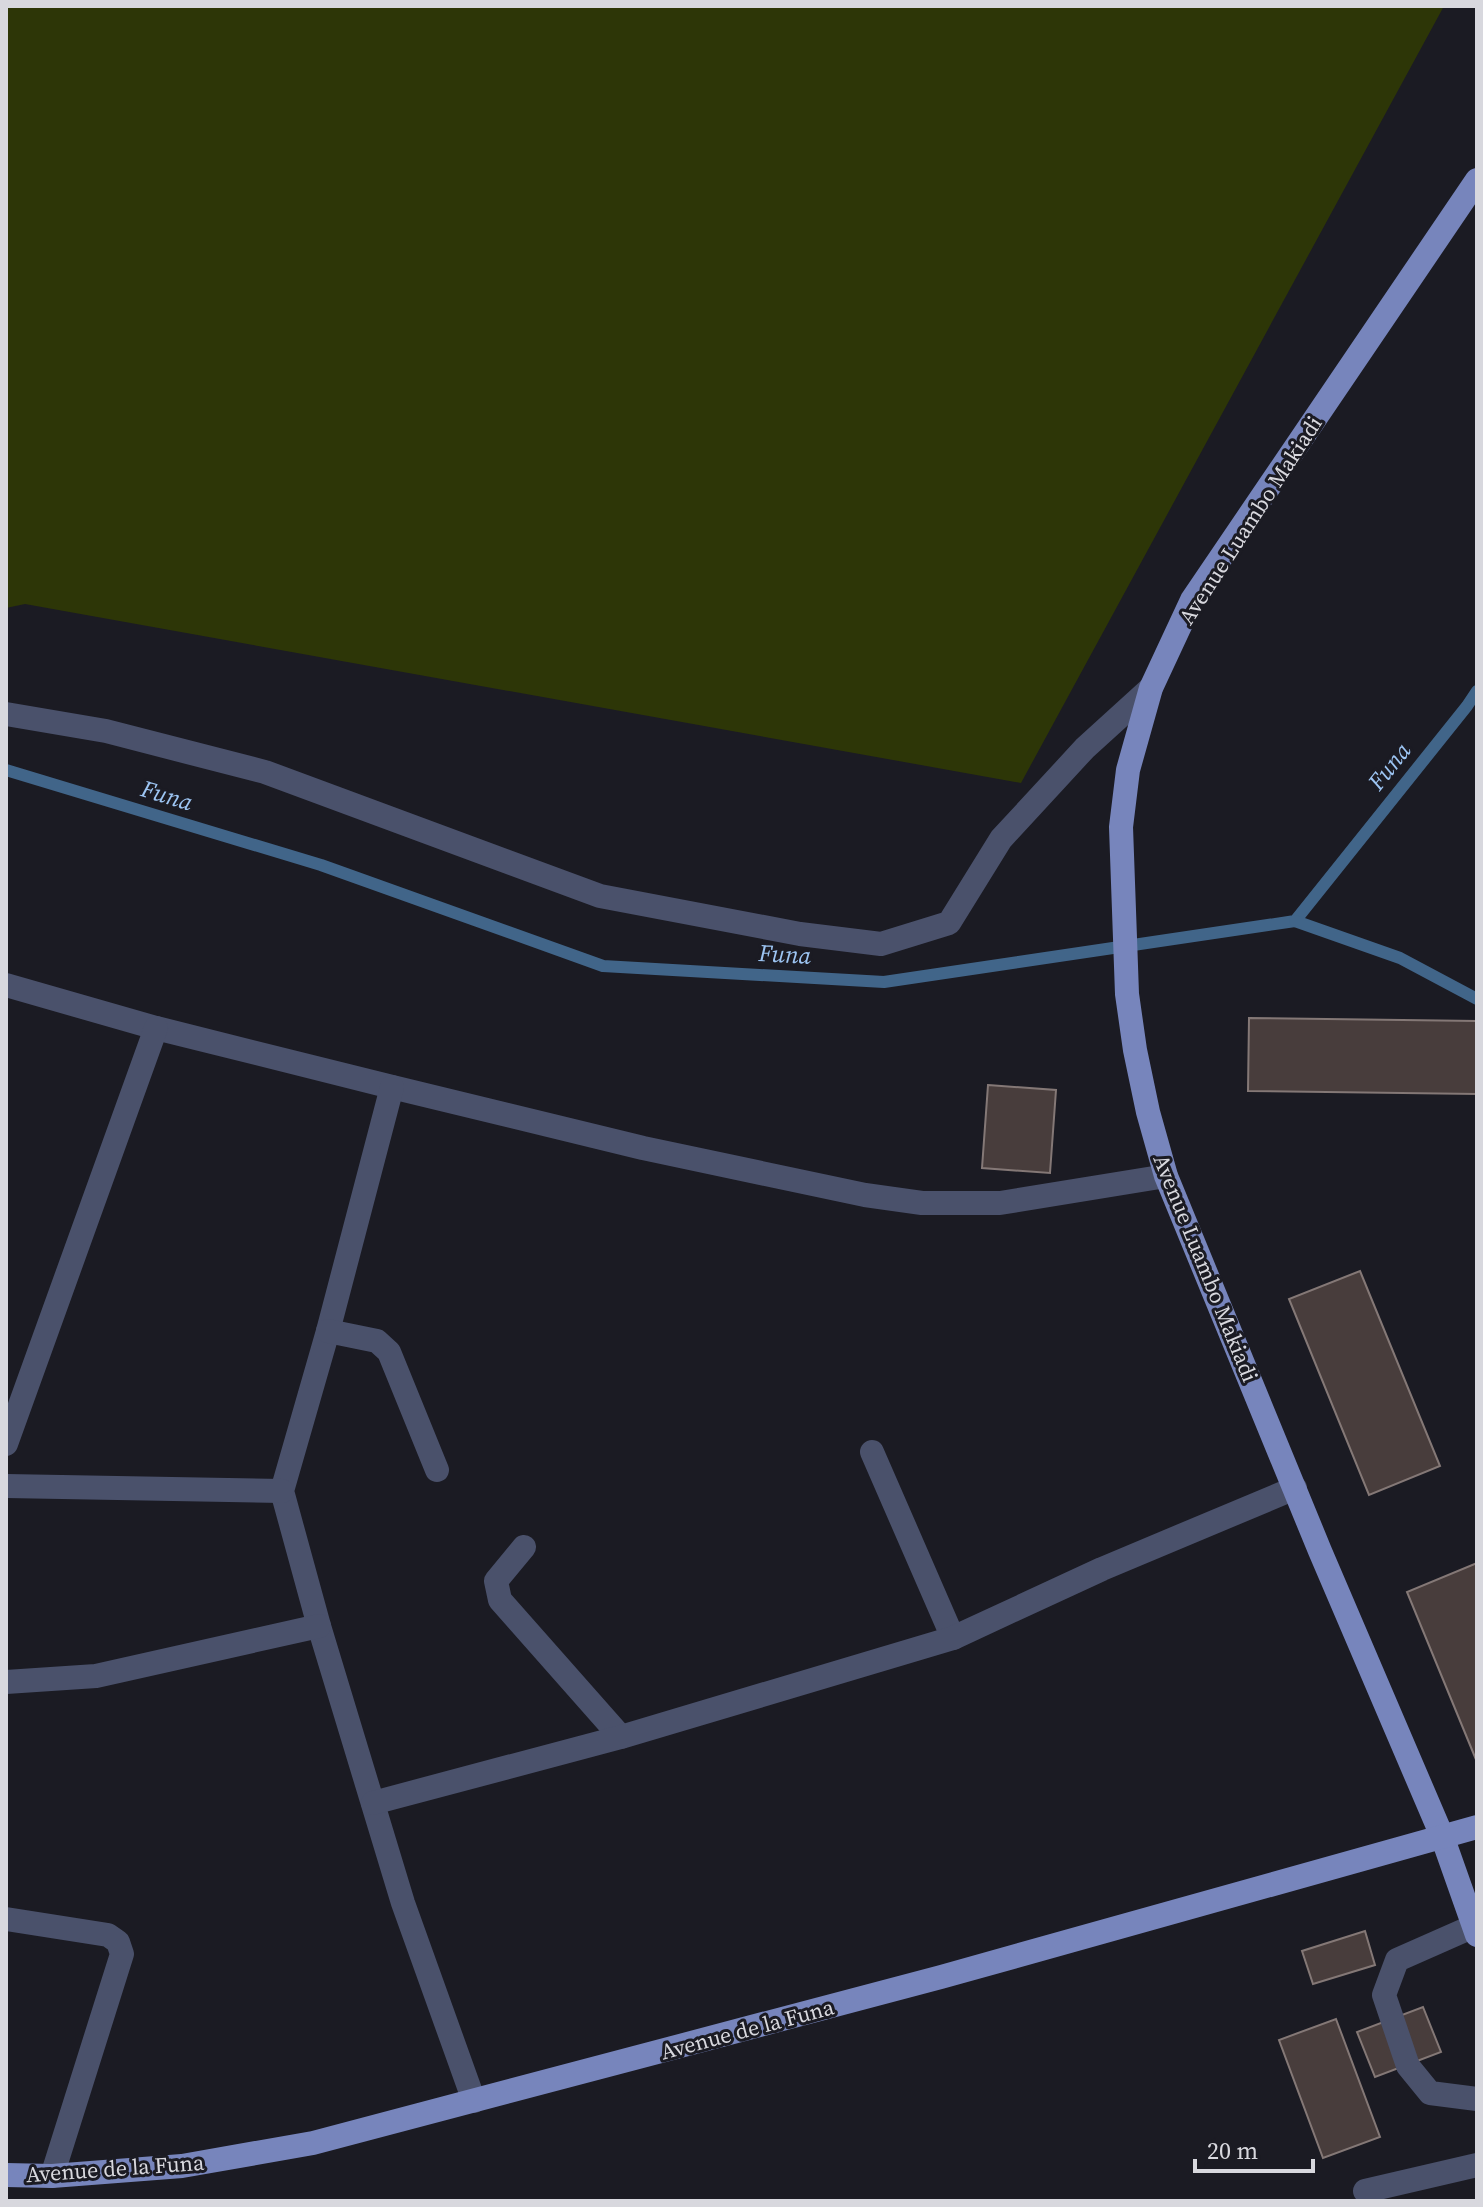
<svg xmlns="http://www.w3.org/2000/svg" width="1483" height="2207" viewBox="0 0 1483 2207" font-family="'Source Serif 4',serif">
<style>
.green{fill:#2d3607}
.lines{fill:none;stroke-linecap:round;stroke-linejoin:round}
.stream{stroke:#416589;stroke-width:12}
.building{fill:#483d3c;stroke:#847876;stroke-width:2}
.minor{stroke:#4a516b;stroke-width:24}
.major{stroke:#7785bc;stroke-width:24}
.labels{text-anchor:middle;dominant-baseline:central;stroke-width:6;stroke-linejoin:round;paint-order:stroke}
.street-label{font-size:22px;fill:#d8d8de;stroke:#1b1b23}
.water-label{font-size:24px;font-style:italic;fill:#9dc5f3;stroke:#1b1b23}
</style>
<rect width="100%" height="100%" fill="#1b1b23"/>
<!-- green -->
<polygon class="green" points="6,6 1444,6 1021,783 25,604 6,608"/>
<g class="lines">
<!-- stream -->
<g class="stream">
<polyline points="6,770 321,865 603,966 884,982 1295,921 1467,706 1477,691"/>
<polyline points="1295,921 1400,958 1477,999"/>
</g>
</g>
<!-- building -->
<g class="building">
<polygon points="1249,1018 1477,1021 1477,1094 1248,1091"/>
<polygon points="988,1085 1056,1090 1050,1173 982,1168"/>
<polygon points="1360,1271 1440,1466 1369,1495 1289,1299"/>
<polygon points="1477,1563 1477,1762 1407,1592"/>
<polygon points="1365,1931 1375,1965 1313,1984 1302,1951"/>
<polygon points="1423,2007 1441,2052 1375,2077 1357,2032"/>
<polygon points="1336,2019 1380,2137 1323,2158 1279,2040"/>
</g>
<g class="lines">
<!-- minor -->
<g class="minor">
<polyline points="6,714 106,731 265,772 600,896 800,934 881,944 949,923 1001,839 1085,748 1151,688"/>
<polyline points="6,985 156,1028 392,1087 643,1148 865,1195 922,1203 1000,1203 1166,1176"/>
<polyline points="392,1087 328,1331 282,1491 319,1626 403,1903 474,2101"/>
<polyline points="328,1331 377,1341 389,1352 437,1470"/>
<polyline points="6,1444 156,1028"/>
<polyline points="872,1452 953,1638"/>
<polyline points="6,1486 282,1491"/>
<polyline points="524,1547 496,1581 500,1600 621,1737"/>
<polyline points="6,1682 96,1676 319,1626"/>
<polyline points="373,1803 621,1737 953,1638 1102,1569 1295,1488"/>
<polyline points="6,1919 108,1935 118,1942 122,1954 52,2176"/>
<polyline points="1474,1926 1397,1960 1384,1995 1408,2066 1430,2093 1477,2099"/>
<polyline points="1365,2191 1477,2165"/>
</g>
<!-- major -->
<g class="major">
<polyline points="1477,180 1192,600 1151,688 1128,770 1121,827 1127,994 1135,1050 1148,1112 1166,1176 1320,1551 1442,1836 1477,1935"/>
<polyline points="6,2175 52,2176 182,2166 313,2143 941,1977 1477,1827"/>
</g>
</g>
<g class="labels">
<!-- street labels -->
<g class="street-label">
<text transform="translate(1250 520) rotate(-57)">Avenue Luambo Makiadi</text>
<text transform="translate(1206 1268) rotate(68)">Avenue Luambo Makiadi</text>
<text transform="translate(747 2029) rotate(-15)">Avenue de la Funa</text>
<text transform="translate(115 2168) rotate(-4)">Avenue de la Funa</text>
</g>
<!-- water labels -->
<g class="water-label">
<text transform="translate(1389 766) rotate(-52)">Funa</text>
<text transform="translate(167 795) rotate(17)">Funa</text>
<text transform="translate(785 954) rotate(3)">Funa</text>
</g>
</g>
<!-- border -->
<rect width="1483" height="2207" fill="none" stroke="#d8d8de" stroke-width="16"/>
<!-- scale -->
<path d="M1195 2159v12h118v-12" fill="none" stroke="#d8d8de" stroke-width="4"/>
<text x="1207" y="2159" font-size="24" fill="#d8d8de" stroke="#1b1b23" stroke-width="6" paint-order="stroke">20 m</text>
</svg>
